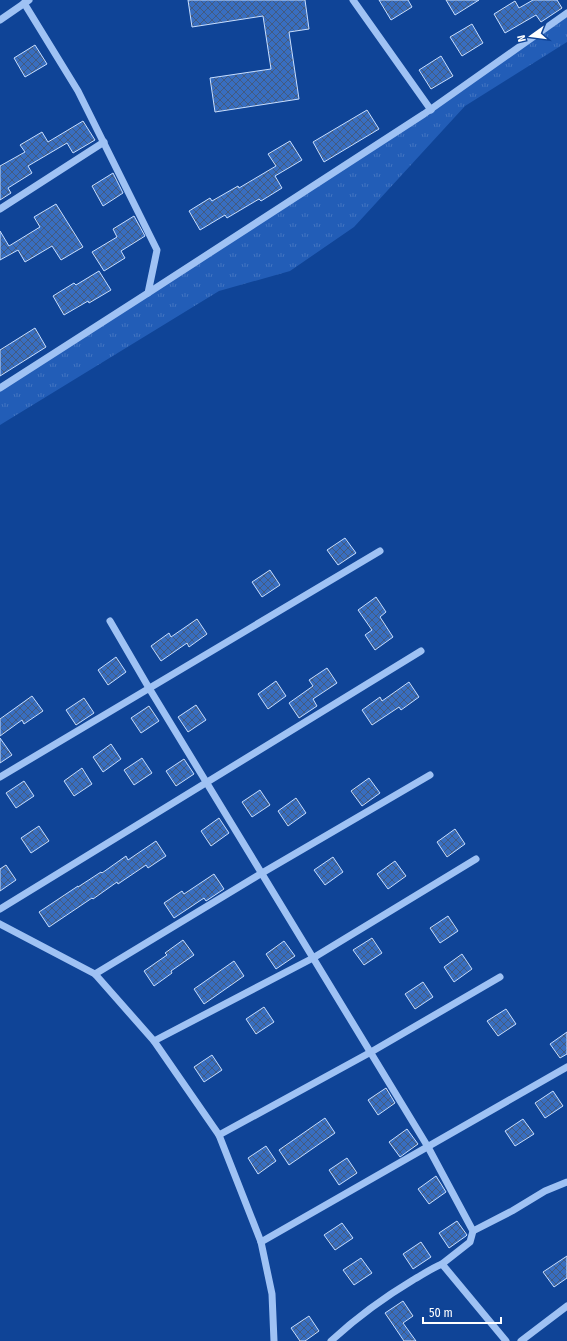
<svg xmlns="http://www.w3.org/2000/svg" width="567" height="1341" viewBox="0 0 567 1341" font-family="'Fira Sans Condensed',sans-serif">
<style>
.grass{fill:url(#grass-tufts)}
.building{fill:url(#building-cross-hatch);stroke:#c8defe}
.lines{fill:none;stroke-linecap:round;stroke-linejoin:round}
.minor{stroke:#9fc2f4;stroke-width:7}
</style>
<defs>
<pattern id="grass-tufts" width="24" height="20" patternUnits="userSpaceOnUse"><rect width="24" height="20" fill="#225db7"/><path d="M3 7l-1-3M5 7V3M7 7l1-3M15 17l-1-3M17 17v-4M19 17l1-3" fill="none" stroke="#4375c2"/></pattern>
<pattern id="building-cross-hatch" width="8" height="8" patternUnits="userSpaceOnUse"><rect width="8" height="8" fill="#386ec0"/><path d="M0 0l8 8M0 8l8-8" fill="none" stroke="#435b80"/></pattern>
</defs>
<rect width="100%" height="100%" fill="#0f4497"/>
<!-- grass -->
<polygon class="grass" points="567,17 567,42 465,106 354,227 290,271 219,291 0,425 0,388 424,114"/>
<!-- building -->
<g class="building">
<polygon points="188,0 305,0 309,29 289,32 299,99 215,112 210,78 271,69 263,16 192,27"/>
<polygon points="379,0 408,0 412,7 391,20"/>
<polygon points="446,0 479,0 455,15"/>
<polygon points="533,0 557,0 562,8 541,22 536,15 505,33 494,14 515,1 519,8"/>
<polygon points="472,24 483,43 462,56 450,37"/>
<polygon points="35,45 47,64 25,77 14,58"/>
<polygon points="441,56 453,76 431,89 419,70"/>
<polygon points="367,110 379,129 324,162 313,142"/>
<polygon points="83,121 95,140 73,153 67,143 28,166 32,173 8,188 11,193 0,200 0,166 25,152 20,145 42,132 48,142"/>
<polygon points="290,141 302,160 275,176 282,188 261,201 259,199 227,218 225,215 200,230 189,211 210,198 212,201 238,186 239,188 276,166 268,154"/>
<polygon points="113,173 123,193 103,206 92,186"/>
<polygon points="56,204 83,247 61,260 52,246 25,262 18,250 0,260 0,231 9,246 40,227 34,217"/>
<polygon points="134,216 145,236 121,251 125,258 104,271 92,252 117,237 113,229"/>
<polygon points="99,271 111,290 89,303 88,301 64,315 53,296 74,283 76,285"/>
<polygon points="35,328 46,347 0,376 0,350"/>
<polygon points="345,538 356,553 338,565 327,550"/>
<polygon points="270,570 280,585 262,597 252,582"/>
<polygon points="376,597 386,612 380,617 393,637 375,650 365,635 372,630 358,610"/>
<polygon points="197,619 207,634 189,647 187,643 161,661 151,646 169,633 171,637"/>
<polygon points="116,657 126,672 108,685 98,670"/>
<polygon points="327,668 337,683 313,699 317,706 299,718 289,703 313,686 309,680"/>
<polygon points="276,681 286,696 268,709 258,694"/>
<polygon points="409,682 419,697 401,710 399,707 372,725 362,710 380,697 382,701"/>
<polygon points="32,696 43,711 24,724 22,720 0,736 0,719"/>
<polygon points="84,698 94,713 76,725 66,710"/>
<polygon points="196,705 206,720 188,732 178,717"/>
<polygon points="149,706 159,721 141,733 131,718"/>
<polygon points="0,738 12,755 0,763"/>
<polygon points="111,744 121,759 103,772 93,757"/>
<polygon points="142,758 152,773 134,785 124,770"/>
<polygon points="184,759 194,774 176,786 166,771"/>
<polygon points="82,768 92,784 74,796 64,781"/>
<polygon points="369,778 380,793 362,806 351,791"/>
<polygon points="24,781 34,796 16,808 6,793"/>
<polygon points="260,790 270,805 252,817 242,802"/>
<polygon points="296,798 306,813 288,826 278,811"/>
<polygon points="219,818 229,833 211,846 201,831"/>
<polygon points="39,826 49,841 31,853 21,838"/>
<polygon points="455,829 465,844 447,857 437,842"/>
<polygon points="156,841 166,856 148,868 146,865 118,884 117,882 93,899 92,898 49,927 39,912 78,886 78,887 101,872 102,873 126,856 128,860"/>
<polygon points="333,857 343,872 325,885 314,870"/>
<polygon points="395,861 406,876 388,889 377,874"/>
<polygon points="6,865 16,880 0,891 0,869"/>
<polygon points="214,874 224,889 206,901 204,898 174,918 164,903 182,891 184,894"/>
<polygon points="448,916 458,931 440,943 430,928"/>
<polygon points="372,938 382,953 364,965 353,950"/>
<polygon points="183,940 194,955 171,971 172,973 154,986 144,971 167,955 165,953"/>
<polygon points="284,941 295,956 276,969 266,954"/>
<polygon points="462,954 472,969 454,982 444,967"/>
<polygon points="234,961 244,976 204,1004 194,989"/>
<polygon points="423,982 433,997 415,1009 405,994"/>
<polygon points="264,1007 274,1022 256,1034 246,1019"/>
<polygon points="506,1009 516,1024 498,1036 487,1021"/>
<polygon points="567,1032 567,1054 560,1058 550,1044"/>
<polygon points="212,1055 222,1070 204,1082 194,1067"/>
<polygon points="386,1088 395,1103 378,1115 368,1100"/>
<polygon points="553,1091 563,1106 545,1118 535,1103"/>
<polygon points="325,1118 335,1133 289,1165 279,1150"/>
<polygon points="523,1119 534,1134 515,1146 505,1131"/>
<polygon points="407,1129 418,1144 400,1157 389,1142"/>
<polygon points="266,1146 276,1161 258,1174 248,1158"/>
<polygon points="347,1158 357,1173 339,1185 329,1170"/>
<polygon points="436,1176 446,1192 429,1204 418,1189"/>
<polygon points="457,1221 467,1235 466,1236 449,1248 439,1233"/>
<polygon points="342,1223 353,1238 335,1250 324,1235"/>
<polygon points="421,1242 431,1257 413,1269 403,1254"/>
<polygon points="567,1256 567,1278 554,1287 543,1272"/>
<polygon points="361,1258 372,1273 354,1285 343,1270"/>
<polygon points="403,1301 413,1316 403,1323 416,1341 404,1341 385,1313"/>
<polygon points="309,1316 319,1331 305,1341 300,1341 291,1328"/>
</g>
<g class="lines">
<!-- minor -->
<g class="minor">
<polyline points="353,0 431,110"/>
<polyline points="0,20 29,0"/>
<polyline points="0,209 104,142"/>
<polyline points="148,293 424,114 567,13"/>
<polyline points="0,388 148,293 157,250 78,91 24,3"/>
<polyline points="110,621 149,688 428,1147 473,1231 470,1242 442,1264 506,1341"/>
<polyline points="0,777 380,551"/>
<polyline points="0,909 421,651"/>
<polyline points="0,924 95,974 154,1041 219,1135 261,1242 272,1294 274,1341"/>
<polyline points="95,974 262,873 430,775"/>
<polyline points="154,1041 313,958 476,859"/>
<polyline points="219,1135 371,1052 500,977"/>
<polyline points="473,1231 512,1211 545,1191 567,1182"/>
<polyline points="261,1242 567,1067"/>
<path d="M331,1341C356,1318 383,1298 413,1280C422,1275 432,1268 442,1264"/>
<polyline points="521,1341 567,1306"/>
</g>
</g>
<!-- north arrow -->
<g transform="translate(531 36) rotate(256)" stroke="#0f4497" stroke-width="3" paint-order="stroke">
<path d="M0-3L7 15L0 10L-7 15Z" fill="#ffffff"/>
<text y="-6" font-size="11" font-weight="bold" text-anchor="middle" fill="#ffffff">N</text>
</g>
<!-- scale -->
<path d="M423 1317v6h78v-6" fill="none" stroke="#ffffff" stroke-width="2"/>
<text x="429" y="1317" font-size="12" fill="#ffffff" stroke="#0f4497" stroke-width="3" paint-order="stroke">50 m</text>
</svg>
